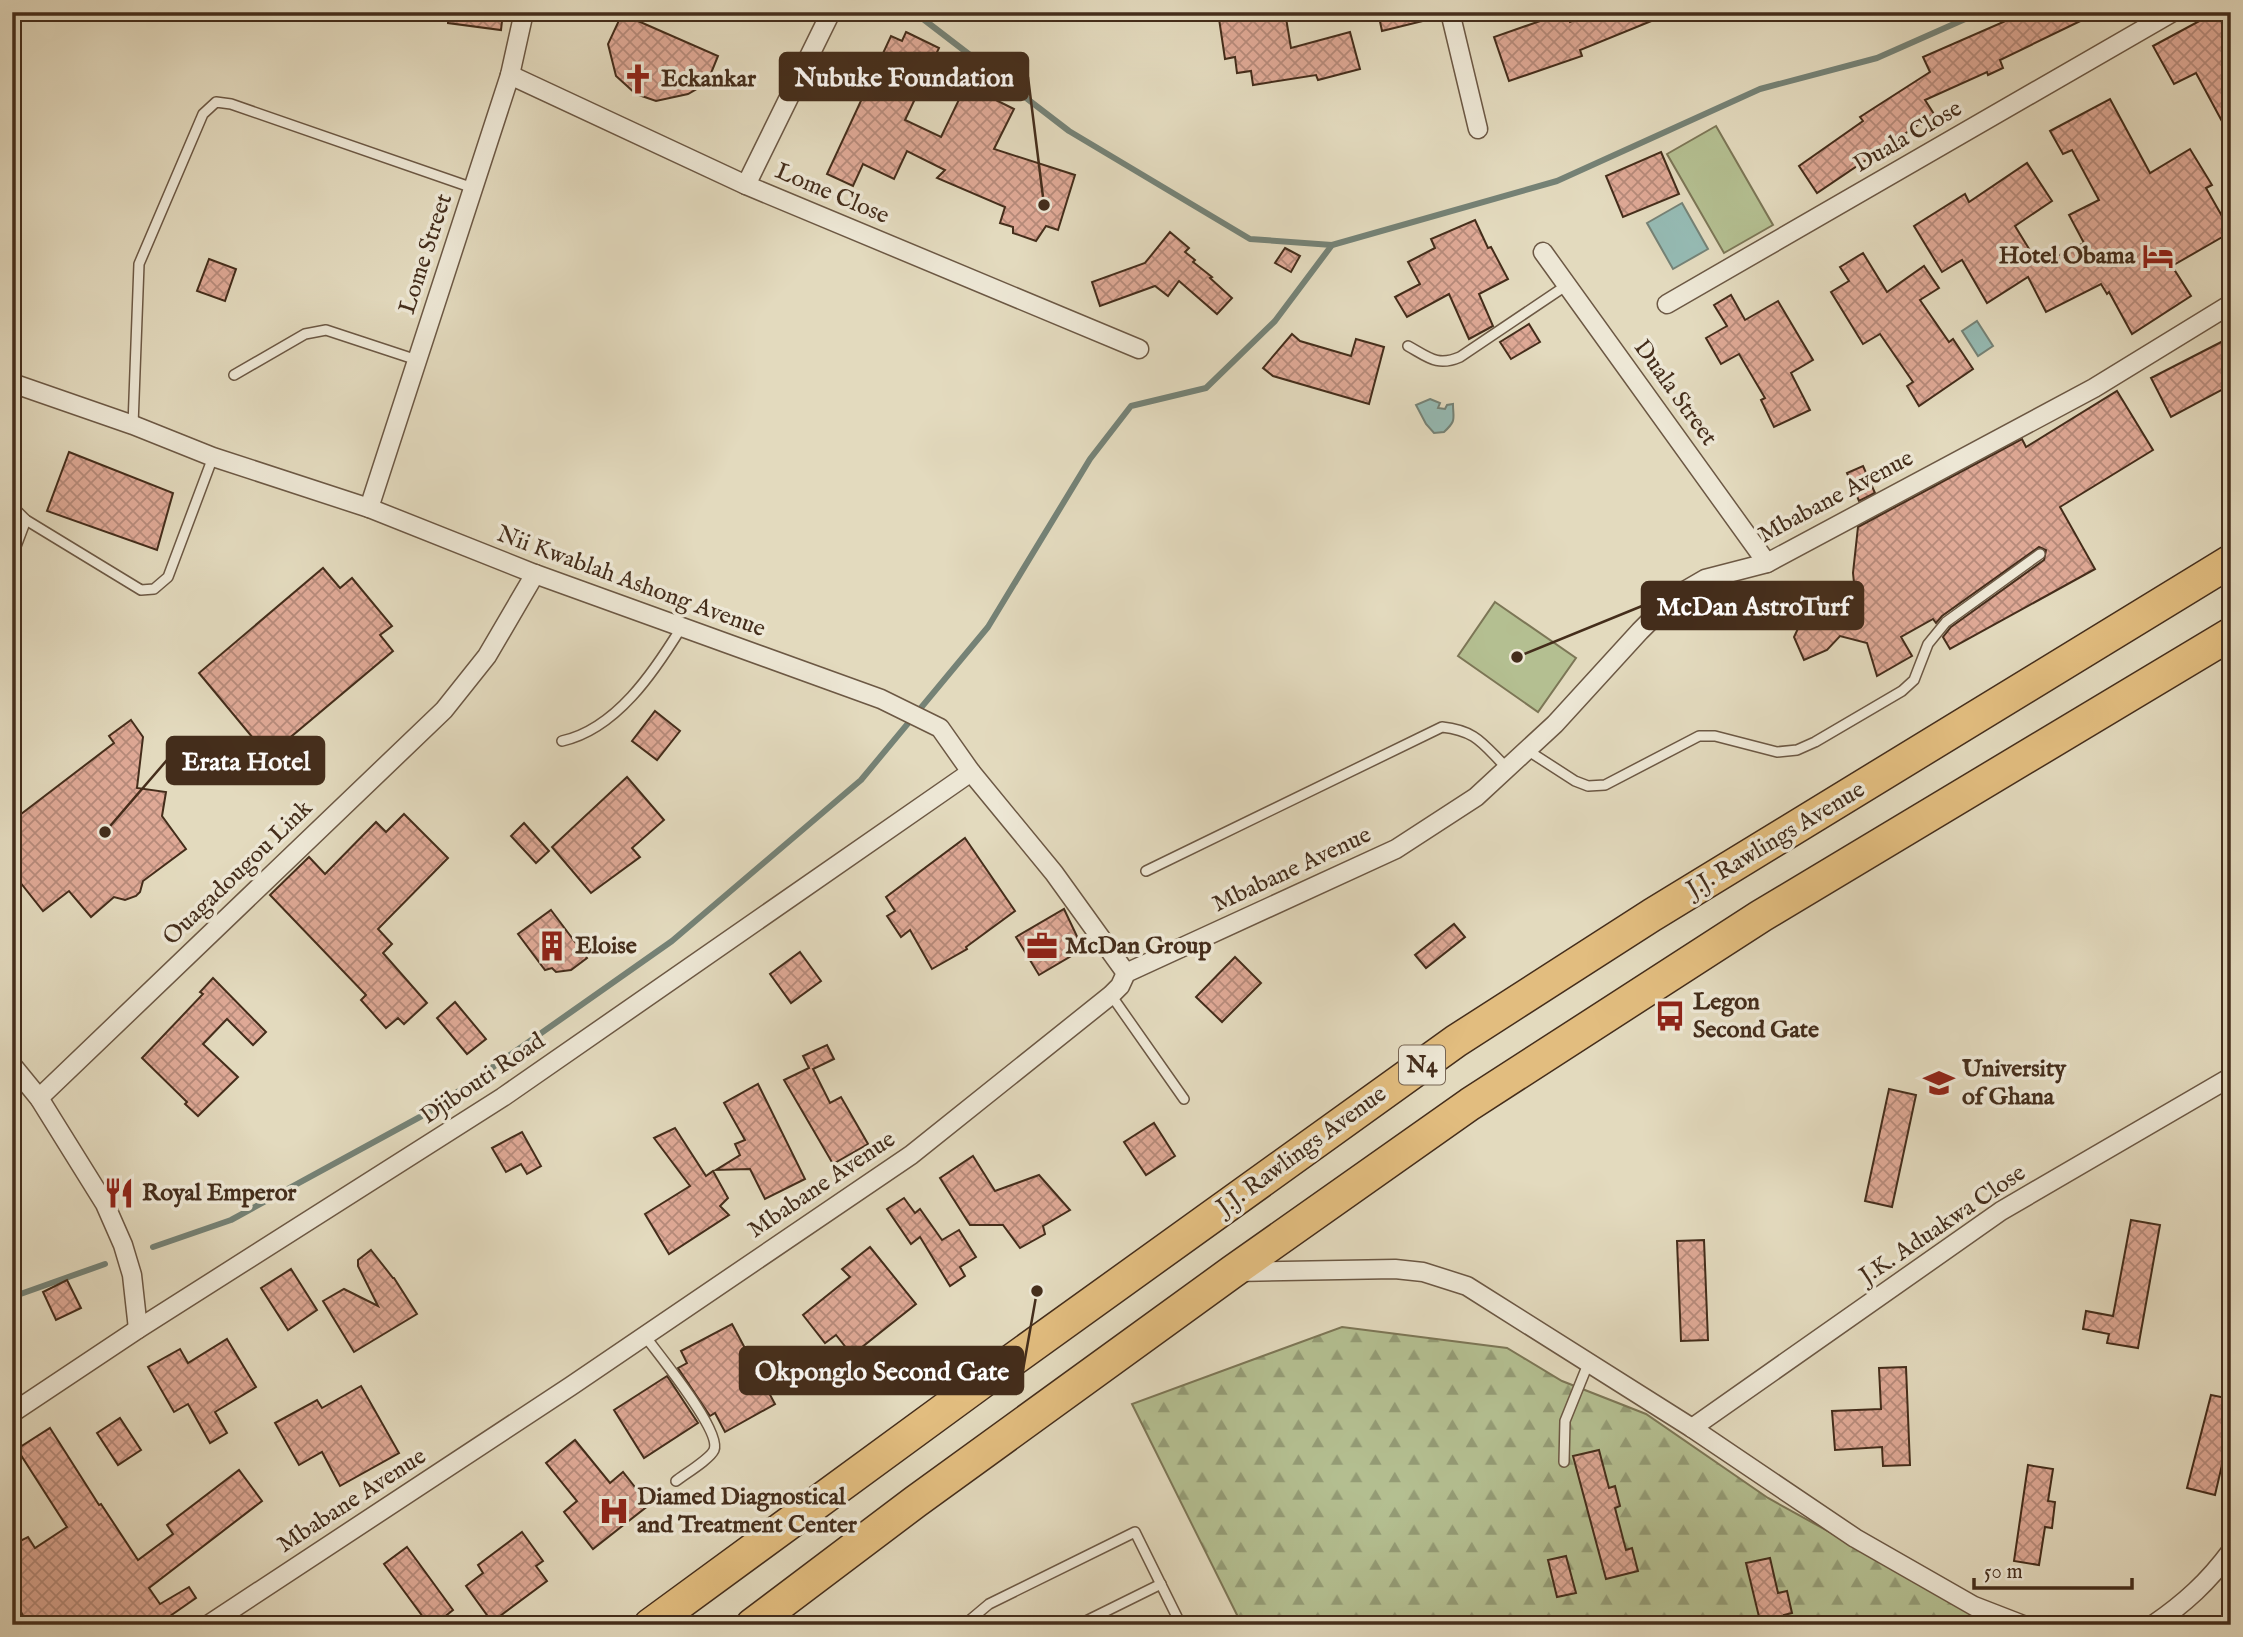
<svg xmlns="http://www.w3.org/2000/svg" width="2243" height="1637" viewBox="0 0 2243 1637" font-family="'IM FELL English',serif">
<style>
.forest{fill:url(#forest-firs);stroke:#7c7656;stroke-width:2}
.pitch{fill:#b4bf91;stroke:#7c7656;stroke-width:2}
.water{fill:#95bab3;stroke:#758276;stroke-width:2}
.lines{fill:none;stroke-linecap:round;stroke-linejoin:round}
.stream{stroke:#758276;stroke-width:6}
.building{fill:url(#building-cross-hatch);stroke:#442d1b;stroke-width:2}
.lane-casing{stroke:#6c5844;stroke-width:12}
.street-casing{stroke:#6c5844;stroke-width:21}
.highway-casing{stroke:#442d1b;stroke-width:35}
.lane{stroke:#ede7d5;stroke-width:9}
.street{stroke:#ede7d5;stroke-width:18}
.highway{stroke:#e2bd7f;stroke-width:32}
.labels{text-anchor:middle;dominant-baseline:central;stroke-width:7;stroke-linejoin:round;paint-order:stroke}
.shield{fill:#ede7d5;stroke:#776553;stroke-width:2}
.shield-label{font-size:23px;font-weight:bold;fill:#442d1b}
.poi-label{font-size:24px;font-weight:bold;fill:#442d1b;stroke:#ede7d5;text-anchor:start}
.street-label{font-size:24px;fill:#442d1b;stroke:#ede7d5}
.leader{fill:none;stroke:#442d1b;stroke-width:2.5}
.callout-dot{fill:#442d1b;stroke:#ede7d5;stroke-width:2.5}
.callout{fill:#442d1b;stroke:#442d1b;stroke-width:2.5}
.callout-label{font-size:26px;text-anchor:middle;font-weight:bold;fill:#fff}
</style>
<defs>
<pattern id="forest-firs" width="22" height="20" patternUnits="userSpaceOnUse" patternTransform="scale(1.75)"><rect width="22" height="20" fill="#b4bf91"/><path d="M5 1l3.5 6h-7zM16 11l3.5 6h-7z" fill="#949c76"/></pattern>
<pattern id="building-cross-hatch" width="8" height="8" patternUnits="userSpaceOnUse" patternTransform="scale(1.75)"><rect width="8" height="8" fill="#dfa996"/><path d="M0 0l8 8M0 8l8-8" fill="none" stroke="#b68a7a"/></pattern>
</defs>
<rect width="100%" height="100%" fill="#e3dabe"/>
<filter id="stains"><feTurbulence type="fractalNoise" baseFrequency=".00286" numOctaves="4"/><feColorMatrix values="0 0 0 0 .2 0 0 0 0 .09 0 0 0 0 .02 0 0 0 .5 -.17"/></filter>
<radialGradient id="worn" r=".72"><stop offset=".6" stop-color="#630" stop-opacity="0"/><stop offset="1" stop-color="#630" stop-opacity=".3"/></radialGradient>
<!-- forest -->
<polygon class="forest" points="1342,1327 1507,1348 1562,1381 1646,1414 1768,1498 1998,1625 1242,1625 1132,1404"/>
<!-- pitch -->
<g class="pitch">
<polygon points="1716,126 1773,225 1724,253 1667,154"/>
<polygon points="1495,602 1576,658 1538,712 1458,656"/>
</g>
<!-- water -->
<g class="water">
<polygon points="1682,203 1708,249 1673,269 1647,223"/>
<polygon points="1977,321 1993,346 1978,356 1962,331"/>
<path d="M1430,399L1440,403L1438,408L1445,409L1447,405L1453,404C1453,419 1457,420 1444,432L1434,433L1426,424L1416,405Z"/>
</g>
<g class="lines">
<!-- stream -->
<g class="stream">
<polyline points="914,12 1069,131 1250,239 1332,245"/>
<polyline points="153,1247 231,1220 429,1112 672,941 861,780 988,627 1090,459 1131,406 1206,388 1275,321 1332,245 1557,181 1760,89 1877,58 1981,12"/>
<polyline points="12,1297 105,1264"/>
</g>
</g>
<!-- building -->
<g class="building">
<polygon points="448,12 503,12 501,30 448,23"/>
<polygon points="1218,12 1285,12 1291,48 1350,32 1360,69 1318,80 1316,75 1253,85 1251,71 1237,73 1235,57 1225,59"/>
<polygon points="1378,12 1430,12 1431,19 1382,31"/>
<polygon points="1566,12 1570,22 1594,12 1671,13 1580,50 1582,56 1509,81 1494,37"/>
<polygon points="2026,12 2099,12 2000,60 2003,68 1988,75 1987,72 1925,100 1934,114 1817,193 1799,166 1863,121 1860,117 1930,72 1923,57"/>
<polygon points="2216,12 2231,12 2231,138 2196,73 2174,84 2153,46"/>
<polygon points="622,14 718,56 707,83 688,94 656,101 636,94 616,76 608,44"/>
<polygon points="906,32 939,48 905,120 941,137 966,85 1014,109 994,149 1075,175 1058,230 1046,226 1036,241 1013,233 1013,227 1000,223 1005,207 937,178 945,170 907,151 894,179 863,164 853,186 827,174 891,36 902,41"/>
<polygon points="2110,99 2150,173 2190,149 2212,185 2206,188 2231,232 2172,266 2191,296 2132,334 2109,292 2107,294 2101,284 2046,312 2028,277 1987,303 1962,260 1942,272 1914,226 1965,194 1969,202 2027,163 2052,201 2015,226 2039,265 2084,243 2069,215 2099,200 2072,150 2063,154 2050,131"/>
<polygon points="1661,152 1679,194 1623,217 1606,176"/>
<polygon points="1475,220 1488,248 1491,247 1508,279 1479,294 1493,326 1469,339 1449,294 1407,317 1395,297 1420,284 1408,262 1435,248 1431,239"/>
<polygon points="1170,232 1189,248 1185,252 1195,260 1193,262 1212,277 1210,278 1232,298 1217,314 1179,281 1168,296 1155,286 1100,306 1092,282 1145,263"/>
<polygon points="1285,248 1300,256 1291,272 1275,263"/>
<polygon points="1863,253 1887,292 1924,266 1939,288 1920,300 1949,342 1953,339 1973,369 1919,406 1907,386 1913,382 1880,334 1863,344 1831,292 1849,281 1840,267"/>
<polygon points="209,259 236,269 225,301 197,291"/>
<polygon points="1731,295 1745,320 1778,301 1813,360 1791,373 1810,410 1774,427 1761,400 1765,398 1739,354 1721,364 1706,338 1727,326 1714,305"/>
<polygon points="1529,324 1540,342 1511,359 1500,342"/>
<polygon points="1292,334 1300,341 1351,356 1356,339 1384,347 1369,404 1273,376 1263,368"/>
<polygon points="2231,337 2231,385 2171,417 2151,378"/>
<polygon points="2117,391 2153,450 2060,507 2095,569 1950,649 1943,637 1951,627 2044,560 2046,550 2039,547 1942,616 1936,623 1933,619 1901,637 1912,656 1877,676 1867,643 1840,636 1827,650 1804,660 1794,637 1802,620 1856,602 1853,573 1858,527 2022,439 2026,447"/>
<polygon points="69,452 173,493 157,550 47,511"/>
<polygon points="1863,466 1875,493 1859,501 1847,473"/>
<polygon points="323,568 340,588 352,578 392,626 380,635 393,651 268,756 199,673"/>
<polygon points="655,711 680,731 657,760 632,741"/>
<polygon points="131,720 143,737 137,788 166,792 162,816 186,849 143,881 140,892 136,896 125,900 114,897 91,917 69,891 43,911 12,872 12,821 114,743 109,736"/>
<polygon points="627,777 664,820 632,848 640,857 591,893 552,847"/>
<polygon points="404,814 448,858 378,929 392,944 383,953 427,1003 404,1024 398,1018 386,1028 361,1000 366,995 270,895 309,857 325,874 376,822 386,832"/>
<polygon points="524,823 549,851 536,863 511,836"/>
<polygon points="965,838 1015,911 966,947 967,949 932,969 910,930 901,937 887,916 895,911 886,897"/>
<polygon points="1064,909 1083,949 1039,975 1016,937"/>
<polygon points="551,910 587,958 571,970 556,972 552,968 545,970 518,934"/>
<polygon points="1454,924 1465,937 1426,968 1415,955"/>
<polygon points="800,952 821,981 791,1003 770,974"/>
<polygon points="1235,957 1261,983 1222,1022 1196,997"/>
<polygon points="213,978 266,1032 253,1045 227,1019 203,1044 238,1077 198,1116 185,1104 187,1102 142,1058 203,994 200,992"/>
<polygon points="455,1002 486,1039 467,1054 437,1018"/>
<polygon points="827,1045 834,1059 813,1069 830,1103 841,1097 868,1144 833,1164 784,1080 809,1068 803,1056"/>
<polygon points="758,1084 805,1179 765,1199 750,1169 716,1170 740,1155 735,1144 745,1140 724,1103"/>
<polygon points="1889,1089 1916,1095 1892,1207 1865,1201"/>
<polygon points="1154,1123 1175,1156 1146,1175 1124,1142"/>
<polygon points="675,1128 706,1176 713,1171 728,1198 720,1206 729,1215 669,1254 645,1214 690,1186 654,1138"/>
<polygon points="522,1132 541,1166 527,1174 521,1164 506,1172 492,1148"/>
<polygon points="973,1156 995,1191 1039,1175 1070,1210 1043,1226 1045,1234 1020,1248 1003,1225 970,1225 940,1178"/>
<polygon points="904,1198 915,1213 920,1209 942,1240 959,1230 976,1257 960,1267 965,1276 950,1286 920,1237 911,1244 887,1209"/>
<polygon points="2131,1220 2160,1225 2138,1348 2107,1343 2109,1334 2083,1329 2086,1311 2113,1316"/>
<polygon points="1704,1240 1708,1340 1681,1341 1677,1241"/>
<polygon points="870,1247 916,1304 852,1355 836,1335 825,1343 803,1315 850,1277 842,1269"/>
<polygon points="371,1250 393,1278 394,1278 417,1314 354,1352 323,1301 344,1289 378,1306 358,1266 358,1260"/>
<polygon points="291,1269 317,1310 288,1330 261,1288"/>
<polygon points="67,1280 81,1308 56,1320 43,1292"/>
<polygon points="732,1324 775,1404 725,1432 715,1413 710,1416 678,1368 687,1363 681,1351"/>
<polygon points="227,1339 256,1387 215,1412 227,1433 210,1443 188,1404 174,1412 148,1367 180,1349 188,1363"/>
<polygon points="1906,1367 1910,1465 1883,1466 1882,1447 1835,1450 1832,1411 1881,1409 1879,1368"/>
<polygon points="667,1376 698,1423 644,1458 614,1410"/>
<polygon points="361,1386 399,1453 340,1486 322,1452 299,1465 275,1423 317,1400 322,1408"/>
<polygon points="2211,1395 2231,1399 2231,1426 2215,1495 2187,1488"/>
<polygon points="120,1418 141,1450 118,1465 97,1433"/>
<polygon points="50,1428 99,1505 101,1504 138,1560 173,1534 167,1525 239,1470 262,1501 149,1588 160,1604 189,1587 196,1598 157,1625 28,1625 12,1595 12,1545 28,1537 35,1548 67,1527 17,1449"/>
<polygon points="575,1440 610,1483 623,1472 649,1505 593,1549 564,1512 577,1501 546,1463"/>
<polygon points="1599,1450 1609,1488 1615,1486 1620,1506 1615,1508 1626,1550 1632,1548 1638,1571 1606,1579 1573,1456"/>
<polygon points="2028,1465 2053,1469 2048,1501 2055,1502 2052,1528 2045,1527 2039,1565 2014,1561"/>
<polygon points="522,1532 543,1561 536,1566 547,1581 492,1622 466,1586 483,1573 478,1565"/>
<polygon points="407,1547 453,1610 434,1625 429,1625 384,1564"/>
<polygon points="1566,1556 1576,1593 1557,1597 1548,1560"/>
<polygon points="1770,1558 1778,1593 1787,1591 1792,1613 1784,1615 1786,1625 1761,1625 1746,1563"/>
</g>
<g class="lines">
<!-- lane casing -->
<g class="lane-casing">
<g id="lane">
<path d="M1408,346C1428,357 1437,367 1460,357L1567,285"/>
<polyline points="234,375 305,334 326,330 417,360"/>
<polyline points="133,425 139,264 203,114 216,102 231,104 473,188"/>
<polyline points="12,506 26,520 141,590 154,589 168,577 213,457"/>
<polyline points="12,557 26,520"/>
<path d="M562,741C616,729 654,672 681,628"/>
<polyline points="1527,750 1575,781 1588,786 1605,785 1699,736 1715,736 1777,752 1797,750 1815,742 1902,691 1914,680 1928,644 1946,622 2040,554"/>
<path d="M1146,871L1442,727C1478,731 1483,745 1508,769"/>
<polyline points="1111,995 1184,1099"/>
<path d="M645,1336C658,1354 722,1431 714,1450C710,1459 685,1474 676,1481"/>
<polyline points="1564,1462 1565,1421 1588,1364"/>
<polyline points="964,1625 989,1604 1135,1532 1181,1625"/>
<polyline points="1078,1625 1161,1584"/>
</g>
</g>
<!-- street casing -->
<g class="street-casing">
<g id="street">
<polyline points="1450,12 1478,129"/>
<polyline points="510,75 746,185 1139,349"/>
<polyline points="746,185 829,16"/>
<polyline points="1543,252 1767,563"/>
<polyline points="1667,304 2173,12"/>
<polyline points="12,383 133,425 213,457 369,508 535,574 881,699 940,728 971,772 1054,873 1126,973"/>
<polyline points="369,508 510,75 524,12"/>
<polyline points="12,1065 39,1098 105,1204 123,1245 132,1275 138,1329"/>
<polyline points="39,1098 444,710 487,656 535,574"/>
<polyline points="1235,1272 1395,1269 1423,1272 1467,1286 1692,1428 1855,1538 1974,1606 2023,1625"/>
<polyline points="12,1413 138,1329 503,1097 971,772"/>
<polyline points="1692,1428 2001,1211 2231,1077"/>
<polyline points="208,1625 571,1386 911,1155 1111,995 1120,986 1126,973 1396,849 1476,797 1555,724 1640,631 1674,597 1705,579 1767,563 2094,388 2231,304"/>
<path d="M2153,1625C2185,1603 2208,1582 2231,1551"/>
</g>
</g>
<!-- highway casing -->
<g class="highway-casing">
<g id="highway">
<polyline points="650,1625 986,1379 1456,1041 1652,915 2231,561"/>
<polyline points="752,1625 915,1502 1232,1272 1470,1104 1761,916 2231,634"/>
</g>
</g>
<!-- lane -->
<use href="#lane" class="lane"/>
<!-- street -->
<use href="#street" class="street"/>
<!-- highway -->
<use href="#highway" class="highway"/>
</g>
<!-- icons -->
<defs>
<g id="church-bare" transform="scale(2.415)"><path d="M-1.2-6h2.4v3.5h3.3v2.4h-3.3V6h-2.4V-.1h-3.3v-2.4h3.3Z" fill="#8f2418" stroke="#ede7d5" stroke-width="2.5" paint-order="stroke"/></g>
<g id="hotel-bare" transform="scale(2.415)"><path d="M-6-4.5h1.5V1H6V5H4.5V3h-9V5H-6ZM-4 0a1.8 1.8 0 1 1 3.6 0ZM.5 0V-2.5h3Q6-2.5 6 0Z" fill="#8f2418" stroke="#ede7d5" stroke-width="2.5" paint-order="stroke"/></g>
<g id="building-bare" transform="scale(2.415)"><path d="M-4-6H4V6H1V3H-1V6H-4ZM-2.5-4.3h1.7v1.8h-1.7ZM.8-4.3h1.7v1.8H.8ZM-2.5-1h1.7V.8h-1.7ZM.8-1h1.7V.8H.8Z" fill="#8f2418" stroke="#ede7d5" stroke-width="2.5" paint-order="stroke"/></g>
<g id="office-bare" transform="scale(2.415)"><path d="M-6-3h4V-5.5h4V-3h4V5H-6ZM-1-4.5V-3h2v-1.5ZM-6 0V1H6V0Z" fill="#8f2418" stroke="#ede7d5" stroke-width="2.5" paint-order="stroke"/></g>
<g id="bus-bare" transform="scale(2.415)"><path d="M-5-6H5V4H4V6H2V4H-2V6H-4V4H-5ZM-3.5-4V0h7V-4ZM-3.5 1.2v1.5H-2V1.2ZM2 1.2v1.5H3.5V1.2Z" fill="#8f2418" stroke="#ede7d5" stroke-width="2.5" paint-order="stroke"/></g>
<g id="university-bare" transform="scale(2.415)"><path d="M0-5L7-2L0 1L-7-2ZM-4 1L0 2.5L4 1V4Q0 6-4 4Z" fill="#8f2418" stroke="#ede7d5" stroke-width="2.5" paint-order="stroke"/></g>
<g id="restaurant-bare" transform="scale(2.415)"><path d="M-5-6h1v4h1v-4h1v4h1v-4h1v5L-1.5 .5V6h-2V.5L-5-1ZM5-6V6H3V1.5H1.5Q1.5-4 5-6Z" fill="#8f2418" stroke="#ede7d5" stroke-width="2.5" paint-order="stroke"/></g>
<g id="hospital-bare" transform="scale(2.415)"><path d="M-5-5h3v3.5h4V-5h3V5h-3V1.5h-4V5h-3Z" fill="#8f2418" stroke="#ede7d5" stroke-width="2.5" paint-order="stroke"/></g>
</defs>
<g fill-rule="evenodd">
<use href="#church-bare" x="638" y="79"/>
<use href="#hotel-bare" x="2158" y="256"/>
<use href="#building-bare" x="552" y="946"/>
<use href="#office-bare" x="1042" y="946"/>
<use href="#bus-bare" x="1670" y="1016"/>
<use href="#university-bare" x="1939" y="1083"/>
<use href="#restaurant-bare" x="119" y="1193"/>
<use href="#hospital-bare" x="614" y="1511"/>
</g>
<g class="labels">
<!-- shield labels -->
<rect class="shield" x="1399" y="1045.5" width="46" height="39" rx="5"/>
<g class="shield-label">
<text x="1422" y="1065">N4</text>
</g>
<!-- poi labels -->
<g class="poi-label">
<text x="661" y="79">Eckankar</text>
<text x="2135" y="256" text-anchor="end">Hotel Obama</text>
<text x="575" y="946">Eloise</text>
<text x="1065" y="946">McDan Group</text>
<text x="1693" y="1002">Legon<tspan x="1693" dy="28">Second Gate</tspan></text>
<text x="1962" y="1069">University<tspan x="1962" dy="28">of Ghana</tspan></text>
<text x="142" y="1193">Royal Emperor</text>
<text x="637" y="1497">Diamed Diagnostical<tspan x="637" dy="28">and Treatment Center</tspan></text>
</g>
<!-- street labels -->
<g class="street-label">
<text transform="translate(1908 137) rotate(-30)">Duala Close</text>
<text transform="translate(832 194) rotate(23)">Lome Close</text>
<text transform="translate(426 254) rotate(-72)">Lome Street</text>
<text transform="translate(1675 393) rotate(54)">Duala Street</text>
<text transform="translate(1836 497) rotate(-28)">Mbabane Avenue</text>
<text transform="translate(631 582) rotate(20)">Nii Kwablah Ashong Avenue</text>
<text transform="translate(1776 840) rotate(-31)">J.J. Rawlings Avenue</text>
<text transform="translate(1292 870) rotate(-25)">Mbabane Avenue</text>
<text transform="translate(238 873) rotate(-44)">Ouagadougou Link</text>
<text transform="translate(483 1079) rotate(-34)">Djibouti Road</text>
<text transform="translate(1302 1151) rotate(-36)">J.J. Rawlings Avenue</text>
<text transform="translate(822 1185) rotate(-34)">Mbabane Avenue</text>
<text transform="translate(1943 1225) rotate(-34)">J.K. Aduakwa Close</text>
<text transform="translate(352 1501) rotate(-33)">Mbabane Avenue</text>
</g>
</g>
<!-- callouts -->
<path class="leader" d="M1044 205L1028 77M1517 657L1642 606M105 832L167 760M1037 1291L1023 1370"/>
<g class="callout-dot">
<circle cx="1044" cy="205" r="7"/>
<circle cx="1517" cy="657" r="7"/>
<circle cx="105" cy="832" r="7"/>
<circle cx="1037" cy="1291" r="7"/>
</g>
<g class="callout">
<rect x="780" y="53" width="248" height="47" rx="7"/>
<rect x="1642" y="582" width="221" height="47" rx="7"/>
<rect x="167" y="737" width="157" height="47" rx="7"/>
<rect x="740" y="1347" width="283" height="47" rx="7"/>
</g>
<g class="callout-label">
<text x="904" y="86">Nubuke Foundation</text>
<text x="1753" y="615">McDan AstroTurf</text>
<text x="246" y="770">Erata Hotel</text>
<text x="882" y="1380">Okponglo Second Gate</text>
</g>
<!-- margin -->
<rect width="2243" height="1637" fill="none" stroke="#e3dabe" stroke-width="42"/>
<rect x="14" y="14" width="2215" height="1609" fill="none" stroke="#442d1b" stroke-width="3.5"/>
<rect x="21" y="21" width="2201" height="1595" fill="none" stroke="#442d1b" stroke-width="2"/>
<!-- scale -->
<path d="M1974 1578v10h158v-10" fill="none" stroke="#442d1b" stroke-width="3.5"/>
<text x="1984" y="1578" font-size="21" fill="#442d1b" stroke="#ede7d5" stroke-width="5" paint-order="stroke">50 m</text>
<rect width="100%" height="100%" filter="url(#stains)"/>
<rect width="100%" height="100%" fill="url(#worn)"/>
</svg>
